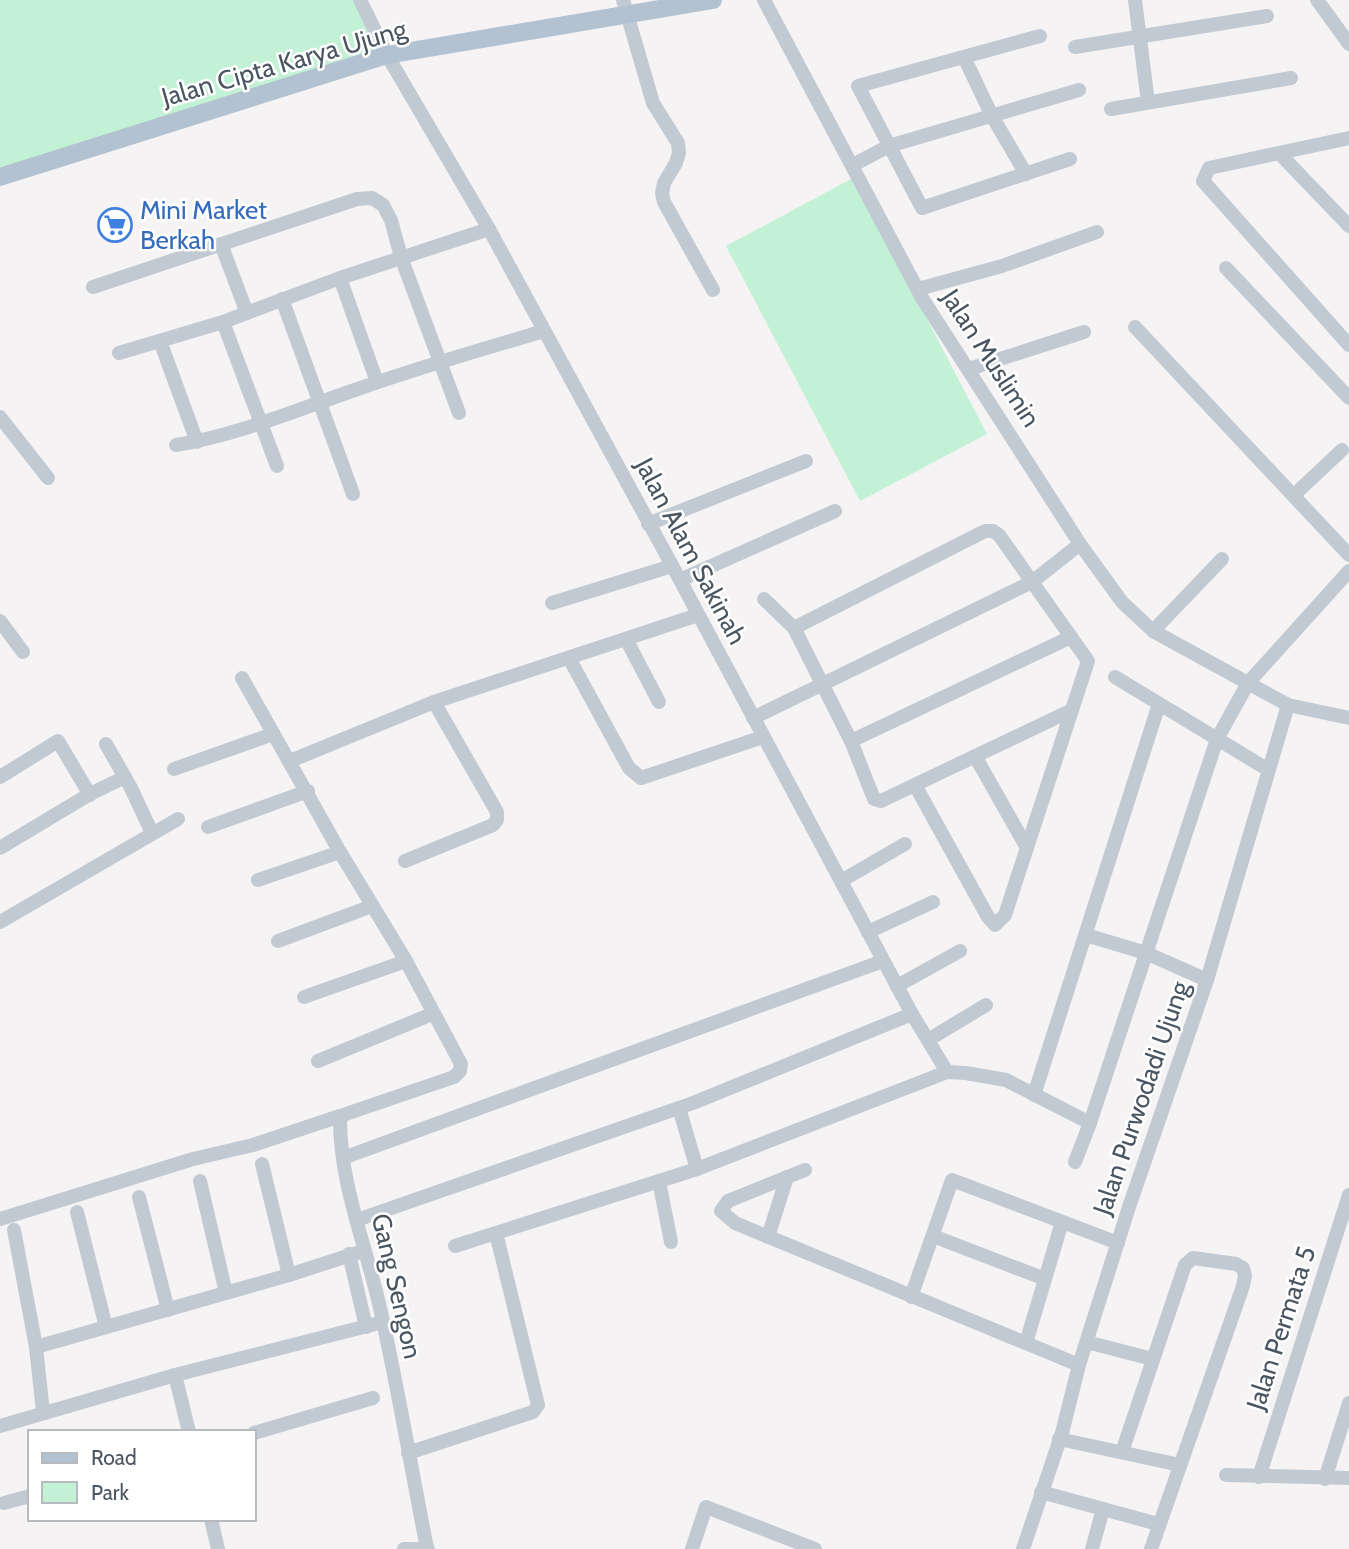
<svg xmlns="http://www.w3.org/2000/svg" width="1349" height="1549" viewBox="0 0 1349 1549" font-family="Cabin,sans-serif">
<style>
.green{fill:#c3f1d5}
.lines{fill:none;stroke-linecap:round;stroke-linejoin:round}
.minor{stroke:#c1cad2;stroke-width:14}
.major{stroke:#b3c2d1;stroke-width:18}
.labels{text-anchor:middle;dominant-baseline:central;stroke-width:5;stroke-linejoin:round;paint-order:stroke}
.street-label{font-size:26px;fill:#4a5661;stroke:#fff}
.shop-label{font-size:26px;fill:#366cbe;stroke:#fff;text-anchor:start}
</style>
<rect width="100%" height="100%" fill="#f5f3f3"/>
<!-- green -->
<g class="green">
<polygon points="0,0 354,0 386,58 0,179"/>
<polygon points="853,178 987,434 860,501 726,246"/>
</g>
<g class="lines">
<!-- minor -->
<g class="minor">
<polyline points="360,0 387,55 489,229 680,580 912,1014 947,1072"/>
<polyline points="623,0 653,103 678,143 679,153 676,163 664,183 662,193 664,202 713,290"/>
<polyline points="764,0 922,298 1080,544 1122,602 1153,631 1288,705 1349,718"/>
<polyline points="1135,0 1148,102"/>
<polyline points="1317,0 1349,44"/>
<polyline points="1040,36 858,86 922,208 1070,159"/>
<polyline points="1075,47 1267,16"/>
<polyline points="964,57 992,116 1026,174"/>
<polyline points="1111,109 1291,78"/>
<polyline points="1349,138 1209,168 1203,181 1349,345"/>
<polyline points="1279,153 1349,226"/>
<polyline points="853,165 889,146 1079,90"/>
<polyline points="221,244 247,313"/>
<polyline points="1226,268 1349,398"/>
<polyline points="340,278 377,382"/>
<polyline points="93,287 357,199 372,198 383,205 391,220 401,257 459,413"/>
<polyline points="918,289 1002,266 1097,232"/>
<polyline points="282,299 353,494"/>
<polyline points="223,322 277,466"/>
<polyline points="1135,327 1349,555"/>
<polyline points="160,341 197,442"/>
<polyline points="119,353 223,322 340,278 489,229"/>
<polyline points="969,369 1084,332"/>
<polyline points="0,417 48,478"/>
<path d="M176,445C238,435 296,410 355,390C417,368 480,350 544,331"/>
<polyline points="1294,495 1342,450"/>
<polyline points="648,524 806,461"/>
<polyline points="680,580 835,511"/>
<polyline points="764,599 794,628 851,741 874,799 881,801 1072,710"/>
<polyline points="552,603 672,566"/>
<polyline points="0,621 23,652"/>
<polyline points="794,628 985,531 993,531 999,535 1088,661 1005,915 995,925 988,917 915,785"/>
<polyline points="1153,631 1222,559"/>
<polyline points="626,639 659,702"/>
<polyline points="569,658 629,768 641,778 763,737"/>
<polyline points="1115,677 1267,769"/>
<path d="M242,678L340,852L406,961L461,1064L460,1071L454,1077L340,1116C339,1182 366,1245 380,1308C398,1387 411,1468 427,1548"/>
<polyline points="753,718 1032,582 1080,544"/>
<polyline points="851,741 1071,637"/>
<polyline points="106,744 131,788 152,833"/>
<polyline points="975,756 1027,848"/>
<polyline points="290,761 434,702 698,615"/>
<polyline points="174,769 273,734"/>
<polyline points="0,777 58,741 90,795"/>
<polyline points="208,827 308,791"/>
<polyline points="0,848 90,794 125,777"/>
<polyline points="405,861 493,825 497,820 497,812 434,702"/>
<polyline points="258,880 340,852"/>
<polyline points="841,881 905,844"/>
<polyline points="0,922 178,819"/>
<polyline points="868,932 933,902"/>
<polyline points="1086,935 1146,953 1207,980"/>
<polyline points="278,941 372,906"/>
<polyline points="897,986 960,951"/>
<polyline points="304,997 406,961"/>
<polyline points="928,1040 986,1005"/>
<polyline points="318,1061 432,1014"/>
<polyline points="1034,1095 1159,704"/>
<polyline points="679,1108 697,1169"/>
<polyline points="343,1158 883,961"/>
<polyline points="1075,1162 1090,1123 1217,739 1248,683 1349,571"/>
<polyline points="262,1164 289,1275"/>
<polyline points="805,1170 728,1201 721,1211 735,1223 1079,1365"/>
<polyline points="200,1181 226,1293"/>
<polyline points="659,1181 671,1242"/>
<polyline points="139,1197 168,1310"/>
<polyline points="77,1212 106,1327"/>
<polyline points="0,1219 193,1159 253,1145 340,1116"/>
<polyline points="357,1220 693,1103 912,1014"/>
<polyline points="14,1230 36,1347 43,1412"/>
<polyline points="933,1236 1045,1279"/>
<polyline points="768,1237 787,1177"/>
<polyline points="455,1246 697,1169 947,1072 966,1073 1006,1080 1090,1123"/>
<polyline points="349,1254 366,1327"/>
<polyline points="911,1297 952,1180 1118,1243"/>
<polyline points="1087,1342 1152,1359"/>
<polyline points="1026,1343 1062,1222"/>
<polyline points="36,1347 289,1275 363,1251"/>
<polyline points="175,1375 189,1432"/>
<polyline points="0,1426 175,1375 383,1322"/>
<polyline points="254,1433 373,1398"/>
<polyline points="1059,1439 1180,1465"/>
<polyline points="1122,1452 1185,1265 1193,1258 1236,1264 1243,1268 1245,1276 1243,1286 1151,1549"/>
<polyline points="408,1453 533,1412 538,1405 496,1233"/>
<polyline points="1226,1475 1349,1478"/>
<polyline points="1259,1477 1349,1195"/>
<polyline points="1325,1479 1349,1403"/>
<polyline points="1041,1492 1158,1524"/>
<polyline points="4,1503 30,1496"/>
<polyline points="211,1519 218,1549"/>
<polyline points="404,1549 428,1549"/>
<polyline points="692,1549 706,1507 815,1549"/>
<polyline points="1023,1549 1062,1433 1079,1365 1129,1207 1207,980 1288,705"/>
<polyline points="1092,1549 1103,1509"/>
</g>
<!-- major -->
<polyline class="major" points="0,177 387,55 713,0"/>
</g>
<!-- icons -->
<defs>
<g id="supermarket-ring" transform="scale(1.75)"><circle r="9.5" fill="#fff" stroke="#3f7fe0" stroke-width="1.5"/><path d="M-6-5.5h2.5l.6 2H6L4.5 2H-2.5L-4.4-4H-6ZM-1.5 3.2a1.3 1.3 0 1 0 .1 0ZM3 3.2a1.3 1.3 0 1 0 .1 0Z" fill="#3f7fe0"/></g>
</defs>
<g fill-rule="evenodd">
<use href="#supermarket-ring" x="115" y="225"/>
</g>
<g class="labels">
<!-- street labels -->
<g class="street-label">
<text transform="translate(284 63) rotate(-16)">Jalan Cipta Karya Ujung</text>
<text transform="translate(991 358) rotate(57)">Jalan Muslimin</text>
<text transform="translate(691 551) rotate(62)">Jalan Alam Sakinah</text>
<text transform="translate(1141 1098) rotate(-71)">Jalan Purwodadi Ujung</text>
<text transform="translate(397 1286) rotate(77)">Gang Sengon</text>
<text transform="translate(1281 1328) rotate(-72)">Jalan Permata 5</text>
</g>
<!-- shop labels -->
<g class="shop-label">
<text x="140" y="210">Mini Market<tspan x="140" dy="30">Berkah</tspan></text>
</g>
</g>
<!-- legend -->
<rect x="28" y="1430" width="228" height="91" fill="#ffffff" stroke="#b7bbc0" stroke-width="2"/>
<rect x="42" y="1453" width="35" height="10" fill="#b3c2d1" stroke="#b7bbc0" stroke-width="2"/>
<text x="91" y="1465" font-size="21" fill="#4a5661">Road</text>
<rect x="42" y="1482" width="35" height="21" fill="#c3f1d5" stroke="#b7bbc0" stroke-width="2"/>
<text x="91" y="1500" font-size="21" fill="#4a5661">Park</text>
</svg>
